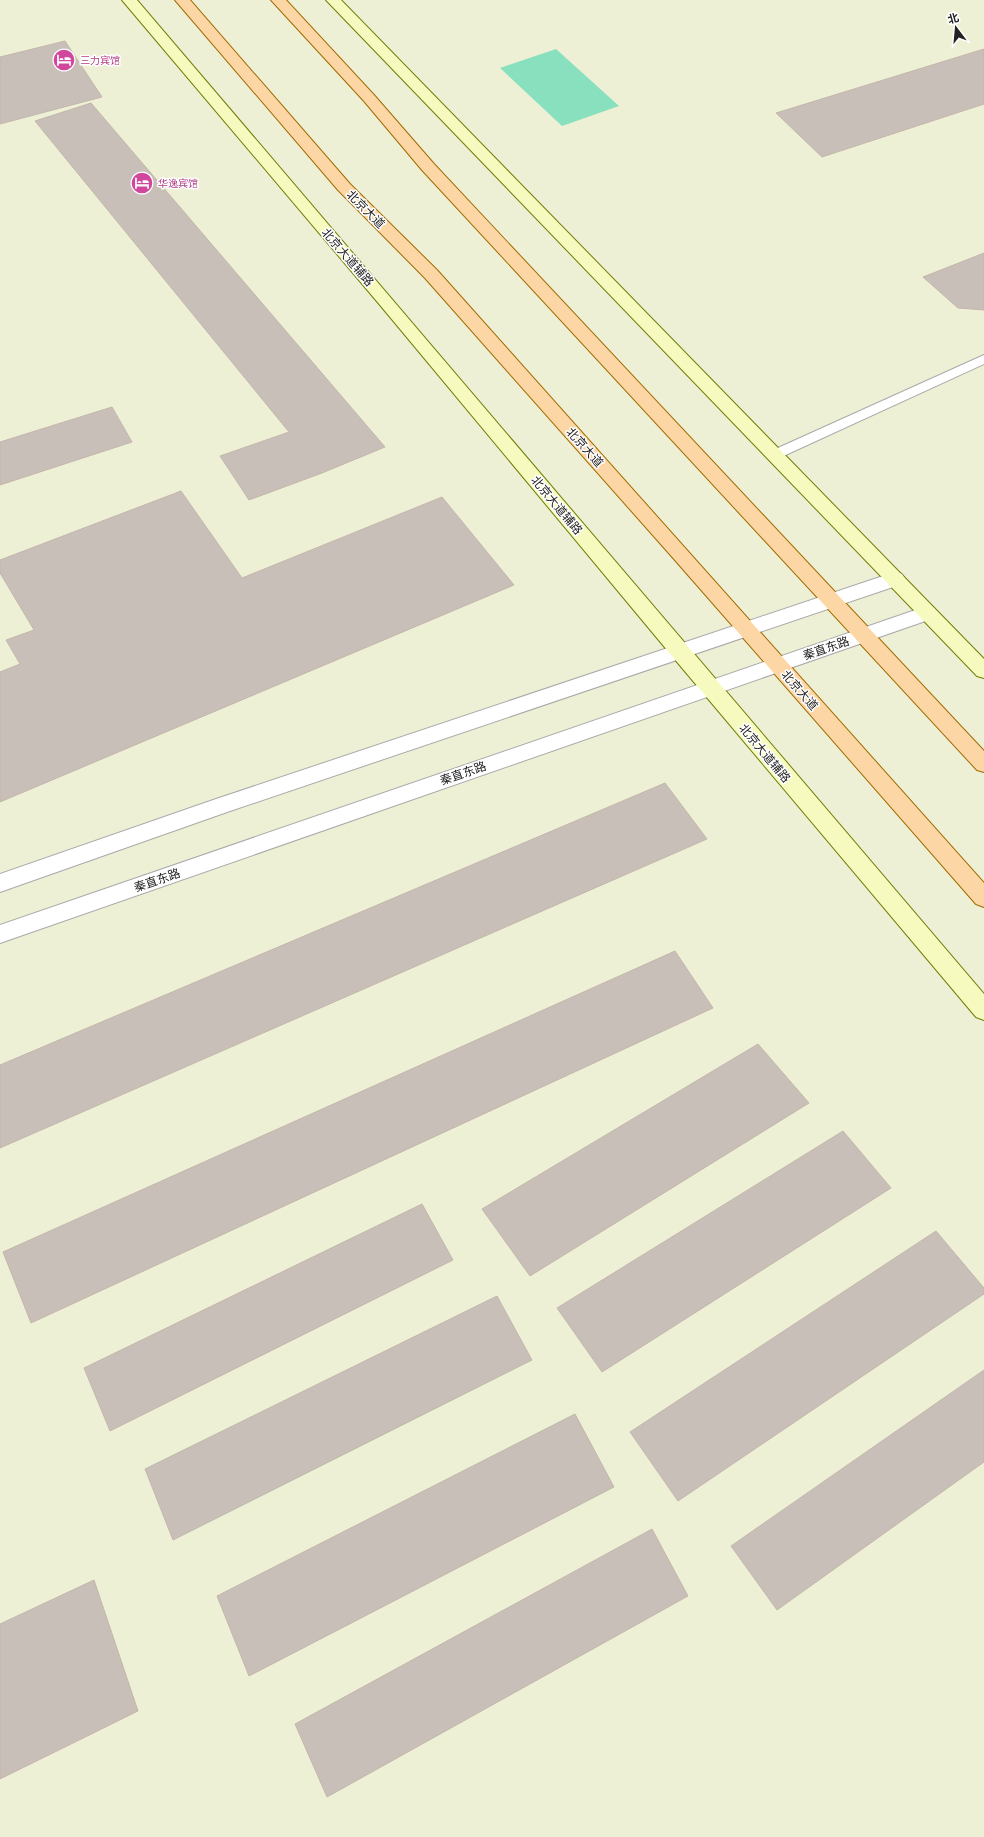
<svg xmlns="http://www.w3.org/2000/svg" width="984" height="1837" viewBox="0 0 984 1837" font-family="Lato,'Noto Sans SC',sans-serif">
<style>
.farmland{fill:#eef0d5}
.pitch{fill:#88e0be}
.building{fill:#c7bfb8;stroke:#c4b6ab}
.lines{fill:none;stroke-linecap:round;stroke-linejoin:round}
.service-casing{stroke:#a9a9a9;stroke-width:2}
.tertiary-casing{stroke:#a9a9a9;stroke-width:2}
.secondary-casing{stroke:#707d05;stroke-width:2}
.primary-casing{stroke:#a06b00;stroke-width:2}
.service{fill:#fff;fill-rule:evenodd}
.tertiary{fill:#fff;fill-rule:evenodd}
.secondary{fill:#f7fabf;fill-rule:evenodd}
.primary{fill:#fcd6a4;fill-rule:evenodd}
.labels{text-anchor:middle;dominant-baseline:central;stroke-width:3;stroke-linejoin:round;paint-order:stroke}
.far-hotel-label{font-size:10px;fill:#b23c85;stroke:#fff;text-anchor:start}
.street-label{font-size:12px;fill:#222;stroke:#fff}
</style>
<rect width="100%" height="100%" fill="#f2efe9"/>
<!-- farmland -->
<rect class="farmland" x="0" y="0" width="984" height="1837"/>
<!-- pitch -->
<polygon class="pitch" points="556,49 619,106 562,126 500,68"/>
<!-- building -->
<g class="building">
<polygon points="65,41 102,97 0,124 0,57"/>
<polygon points="984,49 984,104 822,157 776,113"/>
<polygon points="91,103 385,447 322,473 249,500 220,456 289,432 35,121"/>
<polygon points="984,253 984,310 958,308 923,277"/>
<polygon points="112,407 132,442 0,485 0,442"/>
<polygon points="181,491 242,578 442,497 514,585 0,802 0,672 20,664 6,640 34,630 0,573 0,560"/>
<polygon points="665,783 707,839 0,1148 0,1065"/>
<polygon points="675,951 713,1008 31,1323 3,1252"/>
<polygon points="758,1044 809,1103 530,1276 482,1209"/>
<polygon points="843,1131 891,1188 602,1372 557,1308"/>
<polygon points="422,1204 453,1260 110,1431 84,1368"/>
<polygon points="936,1231 984,1288 984,1294 678,1501 630,1432"/>
<polygon points="497,1296 532,1360 173,1540 145,1469"/>
<polygon points="984,1370 984,1462 777,1610 731,1546"/>
<polygon points="575,1414 614,1487 249,1676 217,1596"/>
<polygon points="652,1529 688,1596 327,1797 295,1724"/>
<polygon points="94,1580 138,1711 0,1779 0,1624"/>
</g>
<g class="lines">
<!-- service casing -->
<g class="service-casing">
<polygon id="service" points="984,355 984,364 779,458 769,458 767,455 769,452"/>
</g>
<!-- tertiary casing -->
<g class="tertiary-casing">
<g id="tertiary">
<polygon points="895,572 902,574 905,579 902,584 230,811 0,892 0,874 216,799"/>
<polygon points="927,606 934,608 937,613 934,618 0,943 0,925"/>
</g>
</g>
<!-- secondary casing -->
<g class="secondary-casing">
<g id="secondary">
<polygon points="122,0 137,0 984,994 984,1020 976,1017 672,656 380,305"/>
<polygon points="326,0 341,0 984,659 984,678 977,676"/>
</g>
</g>
<!-- primary casing -->
<g class="primary-casing">
<g id="primary">
<polygon points="175,0 190,0 350,184 437,270 984,883 984,907 976,904 674,559 425,278 338,190"/>
<polygon points="271,0 286,0 374,95 434,164 984,751 984,772 977,770 422,170 364,101"/>
</g>
</g>
<!-- service -->
<use href="#service" class="service"/>
<!-- tertiary -->
<use href="#tertiary" class="tertiary"/>
<!-- secondary -->
<use href="#secondary" class="secondary"/>
<!-- primary -->
<use href="#primary" class="primary"/>
</g>
<!-- icons -->
<defs>
<g id="hotel-disc" transform="scale(1.15)"><circle r="9.5" fill="#d1479c" stroke="#fff"/><path d="M-6-4.5h1.5V1H6V5H4.5V3h-9V5H-6ZM-4 0a1.8 1.8 0 1 1 3.6 0ZM.5 0V-2.5h3Q6-2.5 6 0Z" fill="#fff"/></g>
</defs>
<g fill-rule="evenodd">
<use href="#hotel-disc" x="64" y="60"/>
<use href="#hotel-disc" x="142" y="183"/>
</g>
<g class="labels">
<!-- far-hotel labels -->
<g class="far-hotel-label">
<text x="80" y="60">三力宾馆</text>
<text x="158" y="183">华逸宾馆</text>
</g>
<!-- street labels -->
<g class="street-label">
<text transform="translate(366 209) rotate(45)">北京大道</text>
<text transform="translate(348 257) rotate(49)">北京大道辅路</text>
<text transform="translate(585 447) rotate(48)">北京大道</text>
<text transform="translate(557 505) rotate(50)">北京大道辅路</text>
<text transform="translate(826 648) rotate(-19)">秦直东路</text>
<text transform="translate(800 690) rotate(49)">北京大道</text>
<text transform="translate(765 753) rotate(50)">北京大道辅路</text>
<text transform="translate(463 773) rotate(-19)">秦直东路</text>
<text transform="translate(157 880) rotate(-19)">秦直东路</text>
</g>
</g>
<!-- north arrow -->
<g transform="translate(956 28) rotate(344)" stroke="#ffffff" stroke-width="3" paint-order="stroke">
<path d="M0-3L7 15L0 10L-7 15Z" fill="#222222"/>
<text y="-6" font-size="11" font-weight="bold" text-anchor="middle" fill="#222222">北</text>
</g>
</svg>
